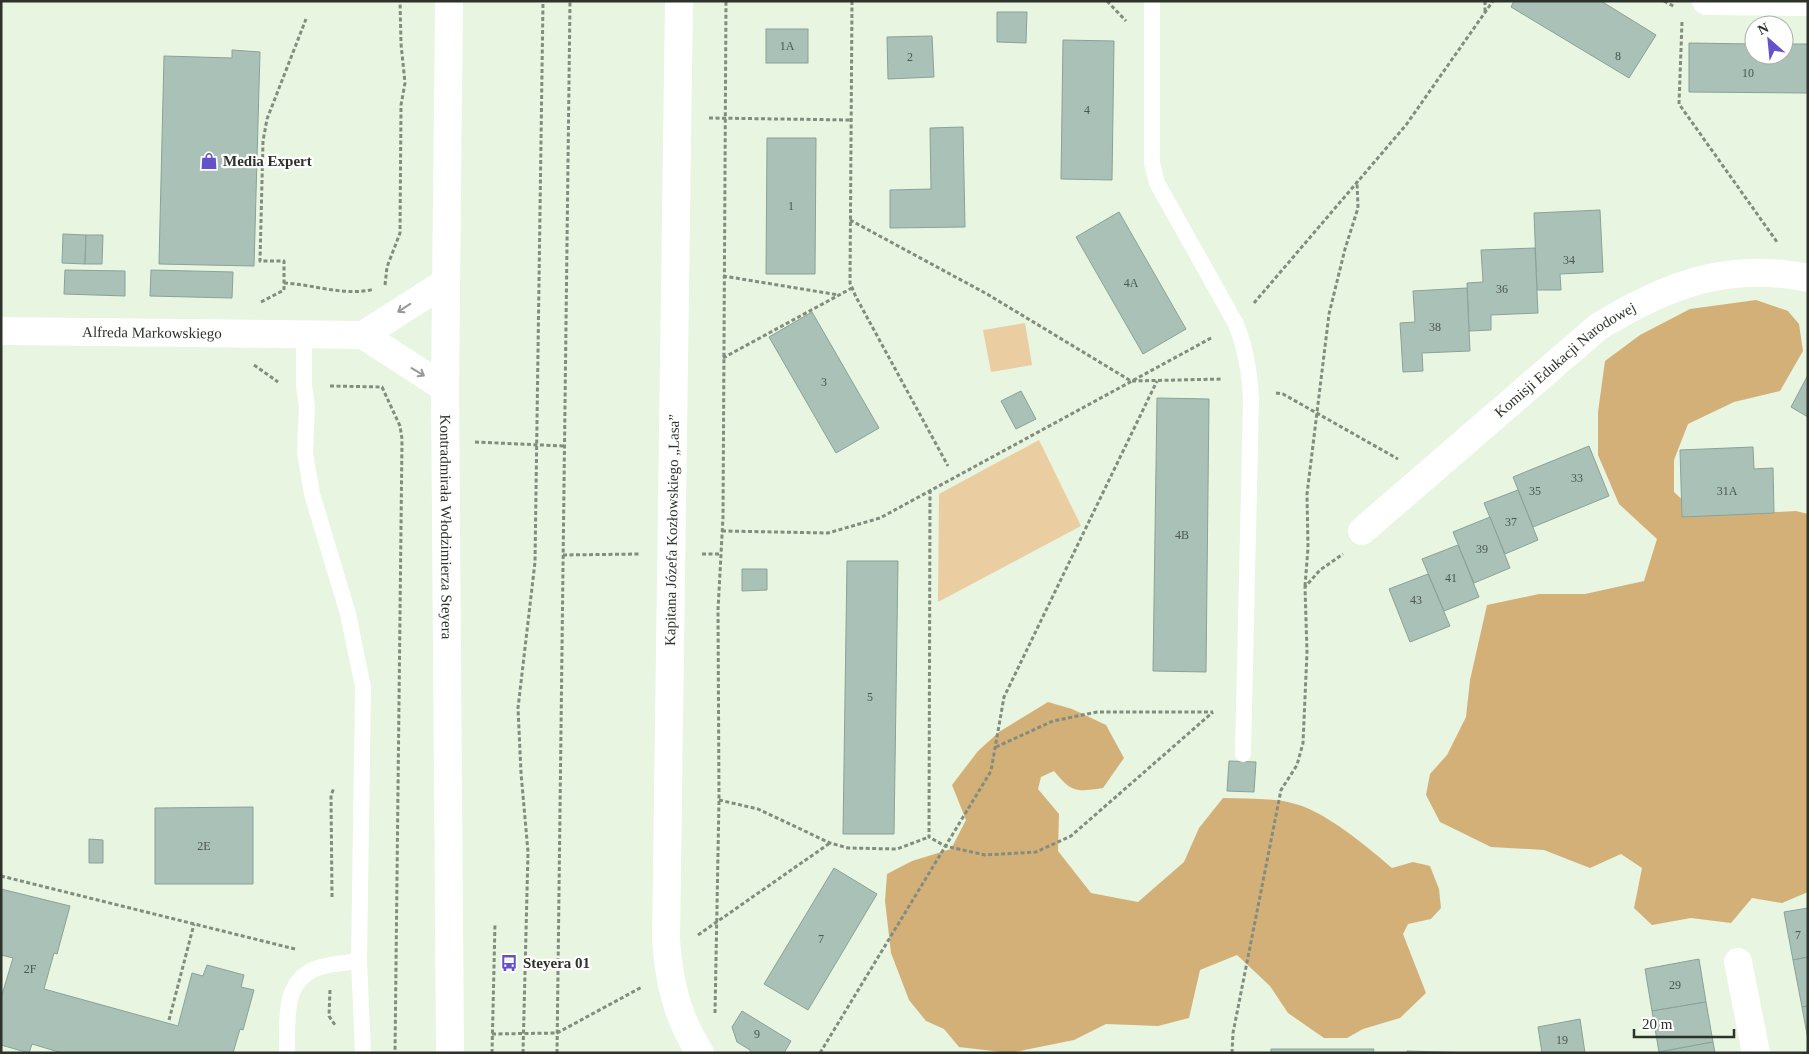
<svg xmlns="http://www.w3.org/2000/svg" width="1809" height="1054" viewBox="0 0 1809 1054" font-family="'Times New Roman',serif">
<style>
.green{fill:#eacda1}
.forest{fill:#d4b079}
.building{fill:#a9c1b6;stroke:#8aa297}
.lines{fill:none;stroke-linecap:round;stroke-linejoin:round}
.path{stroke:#838d7f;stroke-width:3;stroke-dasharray:4 2.5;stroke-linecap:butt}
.lane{stroke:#fff;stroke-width:16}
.street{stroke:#fff;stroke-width:28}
.secondary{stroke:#fff;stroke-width:28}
.oneway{stroke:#969995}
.labels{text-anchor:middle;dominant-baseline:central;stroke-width:4.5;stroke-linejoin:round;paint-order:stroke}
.number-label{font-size:12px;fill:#4c564e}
.poi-label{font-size:15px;font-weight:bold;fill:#2d332b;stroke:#fff;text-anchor:start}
.street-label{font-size:15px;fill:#2d332b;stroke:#fff}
</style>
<rect width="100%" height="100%" fill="#e7f5e1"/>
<!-- green -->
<g class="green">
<polygon points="1025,323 1032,365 991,372 983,330"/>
<polygon points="1039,440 1081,526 938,602 939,494"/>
</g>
<!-- forest -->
<g class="forest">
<polygon points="1756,300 1788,311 1799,324 1803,351 1780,391 1734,402 1688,424 1674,460 1674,492 1700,516 1796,511 1808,514 1808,892 1782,903 1752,898 1731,923 1691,918 1652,925 1634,908 1642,868 1621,854 1590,868 1544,850 1491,847 1440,822 1426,795 1430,774 1447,755 1466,717 1470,680 1487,605 1539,594 1585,594 1644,581 1657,539 1619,504 1598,455 1598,412 1605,361 1640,335 1690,309"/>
<path d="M1048,702L1072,709L1106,725L1124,758L1103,788C1076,792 1072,793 1054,771L1041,777L1038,789L1059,814L1058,851L1091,893L1138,902L1184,862L1199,828L1223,798C1250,799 1281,797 1307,808C1335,820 1369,848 1392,868L1413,862L1430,866L1439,889L1441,908L1431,919L1408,924L1403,934L1426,993L1400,1018L1363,1029L1347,1038H1324L1288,1013L1270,986L1237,955L1200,970L1189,1018L1158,1026L1106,1024L1074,1040L1010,1053L959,1047L944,1029L926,1021L909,1000L891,953L885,901L887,874L912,861L951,849L966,820L952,785L978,751L999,732Z"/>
</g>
<!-- building -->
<g class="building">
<polygon points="1514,1 1601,1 1656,35 1629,78 1511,7"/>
<polygon points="997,12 1027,12 1026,43 997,42"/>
<rect x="766" y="29" width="42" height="34"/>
<polygon points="932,36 934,77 888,79 887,37"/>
<polygon points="1063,40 1114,41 1112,180 1061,179"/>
<polygon points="1689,43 1754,44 1754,55 1784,55 1784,44 1808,44 1808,93 1689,92"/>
<polygon points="232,50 260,52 254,266 159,264 164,56 232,58"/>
<polygon points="963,127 965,227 890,228 890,190 931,189 930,128"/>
<polygon points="767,138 816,138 815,274 766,274"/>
<polygon points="1600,210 1603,272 1560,274 1561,290 1537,290 1534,213"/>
<polygon points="1119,212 1186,329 1143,354 1076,237"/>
<polygon points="63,234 86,235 85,264 62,263"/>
<polygon points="86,235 103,235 102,264 85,264"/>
<polygon points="1535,248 1538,313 1491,315 1491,330 1469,331 1467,283 1483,282 1481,250"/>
<polygon points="65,270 125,271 125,296 64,294"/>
<polygon points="151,270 233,272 232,298 150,296"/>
<polygon points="1467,288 1470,351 1422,353 1423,371 1403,372 1400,323 1415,322 1413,291"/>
<polygon points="812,312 879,428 836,453 769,337"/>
<polygon points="1808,375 1808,417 1791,407"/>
<polygon points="1021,391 1036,419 1016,429 1001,401"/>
<polygon points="1157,398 1209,399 1206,672 1153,671"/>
<polygon points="1589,446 1609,496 1533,527 1513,477"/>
<polygon points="1753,447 1754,469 1773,468 1774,513 1682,517 1680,450"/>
<polygon points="1518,490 1538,540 1505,554 1484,503"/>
<polygon points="1490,517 1510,568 1474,583 1453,532"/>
<polygon points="1458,545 1479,597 1444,611 1422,559"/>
<polygon points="847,561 898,561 894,834 843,834"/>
<polygon points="742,569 767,569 767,590 742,591"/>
<polygon points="1428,574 1450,626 1410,642 1389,589"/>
<polygon points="1229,761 1256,762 1254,792 1227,791"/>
<polygon points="253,807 253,884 155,884 155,808"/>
<polygon points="89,839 103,840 103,863 89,863"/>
<polygon points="834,868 877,894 808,1010 764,984"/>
<polygon points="1,889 70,906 57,954 54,953 44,989 178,1026 192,973 203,976 207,965 244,975 241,987 254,990 243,1030 240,1029 233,1053 62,1053 32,1044 29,1053 1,1045 1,998 13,958 1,955"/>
<polygon points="1808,908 1808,957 1793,960 1784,912"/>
<polygon points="1808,957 1808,1006 1802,1007 1793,960"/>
<polygon points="1699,959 1706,1002 1652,1011 1645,969"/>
<polygon points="1706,1002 1713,1042 1659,1052 1652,1011"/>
<polygon points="1808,1006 1808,1040 1802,1007"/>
<polygon points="742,1011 791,1041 784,1053 751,1053 750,1050 737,1042 732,1027"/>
<polygon points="1580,1019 1585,1053 1542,1053 1538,1027"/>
<polygon points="1713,1042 1715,1053 1660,1053 1659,1052"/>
<polygon points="1271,1049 1374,1049 1373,1053 1271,1053"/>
<polygon points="1407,1051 1475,1053 1407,1053"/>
</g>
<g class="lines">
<!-- path -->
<g class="path">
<polyline points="852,1 850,283 856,297 948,466"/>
<polyline points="1107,1 1126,21"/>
<polyline points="1485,1 1485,12"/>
<polyline points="1664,1 1675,7"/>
<polyline points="1682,22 1679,104 1777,242"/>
<polyline points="709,118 851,120"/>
<polyline points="850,220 987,294 1131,381 1223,379"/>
<polyline points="723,276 839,295"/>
<path d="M284,283C312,284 346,297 374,289"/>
<polyline points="385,285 387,267 400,233 401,105 405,83 401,44 400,1"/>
<polyline points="261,302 284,290 284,261 260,261 263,141 267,119 306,19"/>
<polyline points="1254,303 1406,125 1493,1"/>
<polyline points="723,358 852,288"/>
<polyline points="254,365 278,382"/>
<polyline points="330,386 382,387 400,426 402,439 395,1053"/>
<polyline points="1276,393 1283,394 1398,459"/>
<polyline points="475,442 564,446"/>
<polyline points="930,490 929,837 945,846 985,855 1036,852 1071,836 1213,712"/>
<polyline points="722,531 828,533 880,518 1213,337"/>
<polyline points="702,554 721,554"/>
<polyline points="563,555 640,554"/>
<polyline points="1305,586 1308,548 1307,494 1329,314 1345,249 1358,208 1357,181"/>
<polyline points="996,747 1053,721 1097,712 1213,712"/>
<polyline points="719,800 758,809 830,843 848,848 897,849 929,837"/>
<polyline points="1,876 295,949"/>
<polyline points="332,897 331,795 334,788"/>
<polyline points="698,935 830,843"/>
<polyline points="330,990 329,1016 335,1025"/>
<polyline points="715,1013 719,800 718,610 723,517 726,1"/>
<polyline points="169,1020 194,924"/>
<polyline points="492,1034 557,1033 642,987"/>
<polyline points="492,1053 495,923"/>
<polyline points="523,1053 528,852 521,773 518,708 535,562 543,1"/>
<polyline points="557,1053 570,1"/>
<polyline points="820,1053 991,771 1004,697 1157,381"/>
<polyline points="1232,1053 1233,1033 1281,790 1297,765 1303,743 1307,652 1305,587 1320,570 1343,554"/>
</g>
<!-- lane -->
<g class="lane">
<path d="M1152,1V163L1157,183L1236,324C1246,349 1250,373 1251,400L1243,754"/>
<polyline points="304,335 304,386 307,406 305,453 312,494 348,614 363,687 359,961 363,1053"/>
<path d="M287,1053C288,1021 281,978 321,967C333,963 347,963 359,961"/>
</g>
<!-- street -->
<g class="street">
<path d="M679,1L666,940C669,982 677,1017 700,1053"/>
<polyline points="1706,1 1808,2"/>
<path id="s1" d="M1,331L363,335L445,388"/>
<polyline points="363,335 446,282"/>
<path id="s2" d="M1362,531L1598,327C1665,286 1727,261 1808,278"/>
<polyline points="1738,962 1756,1053"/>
</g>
<!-- secondary -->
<path class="secondary" id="s3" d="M449,1L445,388L450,1053"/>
</g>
<!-- one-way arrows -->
<defs><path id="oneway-shaft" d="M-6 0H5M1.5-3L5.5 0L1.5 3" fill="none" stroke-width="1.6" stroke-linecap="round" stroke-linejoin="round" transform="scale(1.25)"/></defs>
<g class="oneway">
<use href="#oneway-shaft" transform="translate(404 308) rotate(147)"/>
<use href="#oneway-shaft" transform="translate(418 372) rotate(31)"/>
</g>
<!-- icons -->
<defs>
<g id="shop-bare" transform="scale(1.35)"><path d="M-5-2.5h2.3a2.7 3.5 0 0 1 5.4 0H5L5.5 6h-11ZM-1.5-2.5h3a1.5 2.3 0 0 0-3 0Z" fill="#6551ca" stroke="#fff" stroke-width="2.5" paint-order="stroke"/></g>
<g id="bus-bare" transform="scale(1.35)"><path d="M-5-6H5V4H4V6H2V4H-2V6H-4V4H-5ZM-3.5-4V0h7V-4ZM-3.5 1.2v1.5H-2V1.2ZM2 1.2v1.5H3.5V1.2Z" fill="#6551ca" stroke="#fff" stroke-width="2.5" paint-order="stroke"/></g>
</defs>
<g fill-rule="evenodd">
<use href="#shop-bare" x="209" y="161"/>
<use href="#bus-bare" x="509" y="963"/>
</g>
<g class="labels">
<!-- number labels -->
<g class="number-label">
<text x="787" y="46">1A</text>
<text x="1618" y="56">8</text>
<text x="910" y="57">2</text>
<text x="1748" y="73">10</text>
<text x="1087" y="110">4</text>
<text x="791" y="206">1</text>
<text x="1569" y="260">34</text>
<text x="1131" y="283">4A</text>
<text x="1502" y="289">36</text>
<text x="1435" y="327">38</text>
<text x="824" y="382">3</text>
<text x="1577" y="478">33</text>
<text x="1535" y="491">35</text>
<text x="1727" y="491">31A</text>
<text x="1511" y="522">37</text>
<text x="1182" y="535">4B</text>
<text x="1482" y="549">39</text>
<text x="1451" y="578">41</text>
<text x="1416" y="600">43</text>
<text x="870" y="697">5</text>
<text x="204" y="846">2E</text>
<text x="1798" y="935">7</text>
<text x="821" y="939">7</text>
<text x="30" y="969">2F</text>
<text x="1675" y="985">29</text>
<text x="757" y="1034">9</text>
<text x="1562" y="1040">19</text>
</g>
<!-- poi labels -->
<g class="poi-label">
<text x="223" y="161">Media Expert</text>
<text x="523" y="963">Steyera 01</text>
</g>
<!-- street labels -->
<g class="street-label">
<text stroke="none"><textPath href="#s1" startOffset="151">Alfreda Markowskiego</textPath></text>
<text stroke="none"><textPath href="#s2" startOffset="266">Komisji Edukacji Narodowej</textPath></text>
<text stroke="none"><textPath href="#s3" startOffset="526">Kontradmirała Włodzimierza Steyera</textPath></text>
<text transform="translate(672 530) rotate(-89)">Kapitana Józefa Kozłowskiego „Lasa”</text>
</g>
</g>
<!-- border -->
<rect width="1809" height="1054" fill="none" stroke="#2d332b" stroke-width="5"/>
<!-- north arrow -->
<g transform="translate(1769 40) rotate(333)"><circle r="24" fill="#ffffff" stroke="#abadaa"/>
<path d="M0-4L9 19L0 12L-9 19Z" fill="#6551ca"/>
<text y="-8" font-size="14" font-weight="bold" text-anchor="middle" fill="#2d332b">N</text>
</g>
<!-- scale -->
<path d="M1634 1029v8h100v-8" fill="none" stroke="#2d332b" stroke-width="2.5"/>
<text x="1642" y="1029" font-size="15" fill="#2d332b" stroke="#ffffff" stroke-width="4" paint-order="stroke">20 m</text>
</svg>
